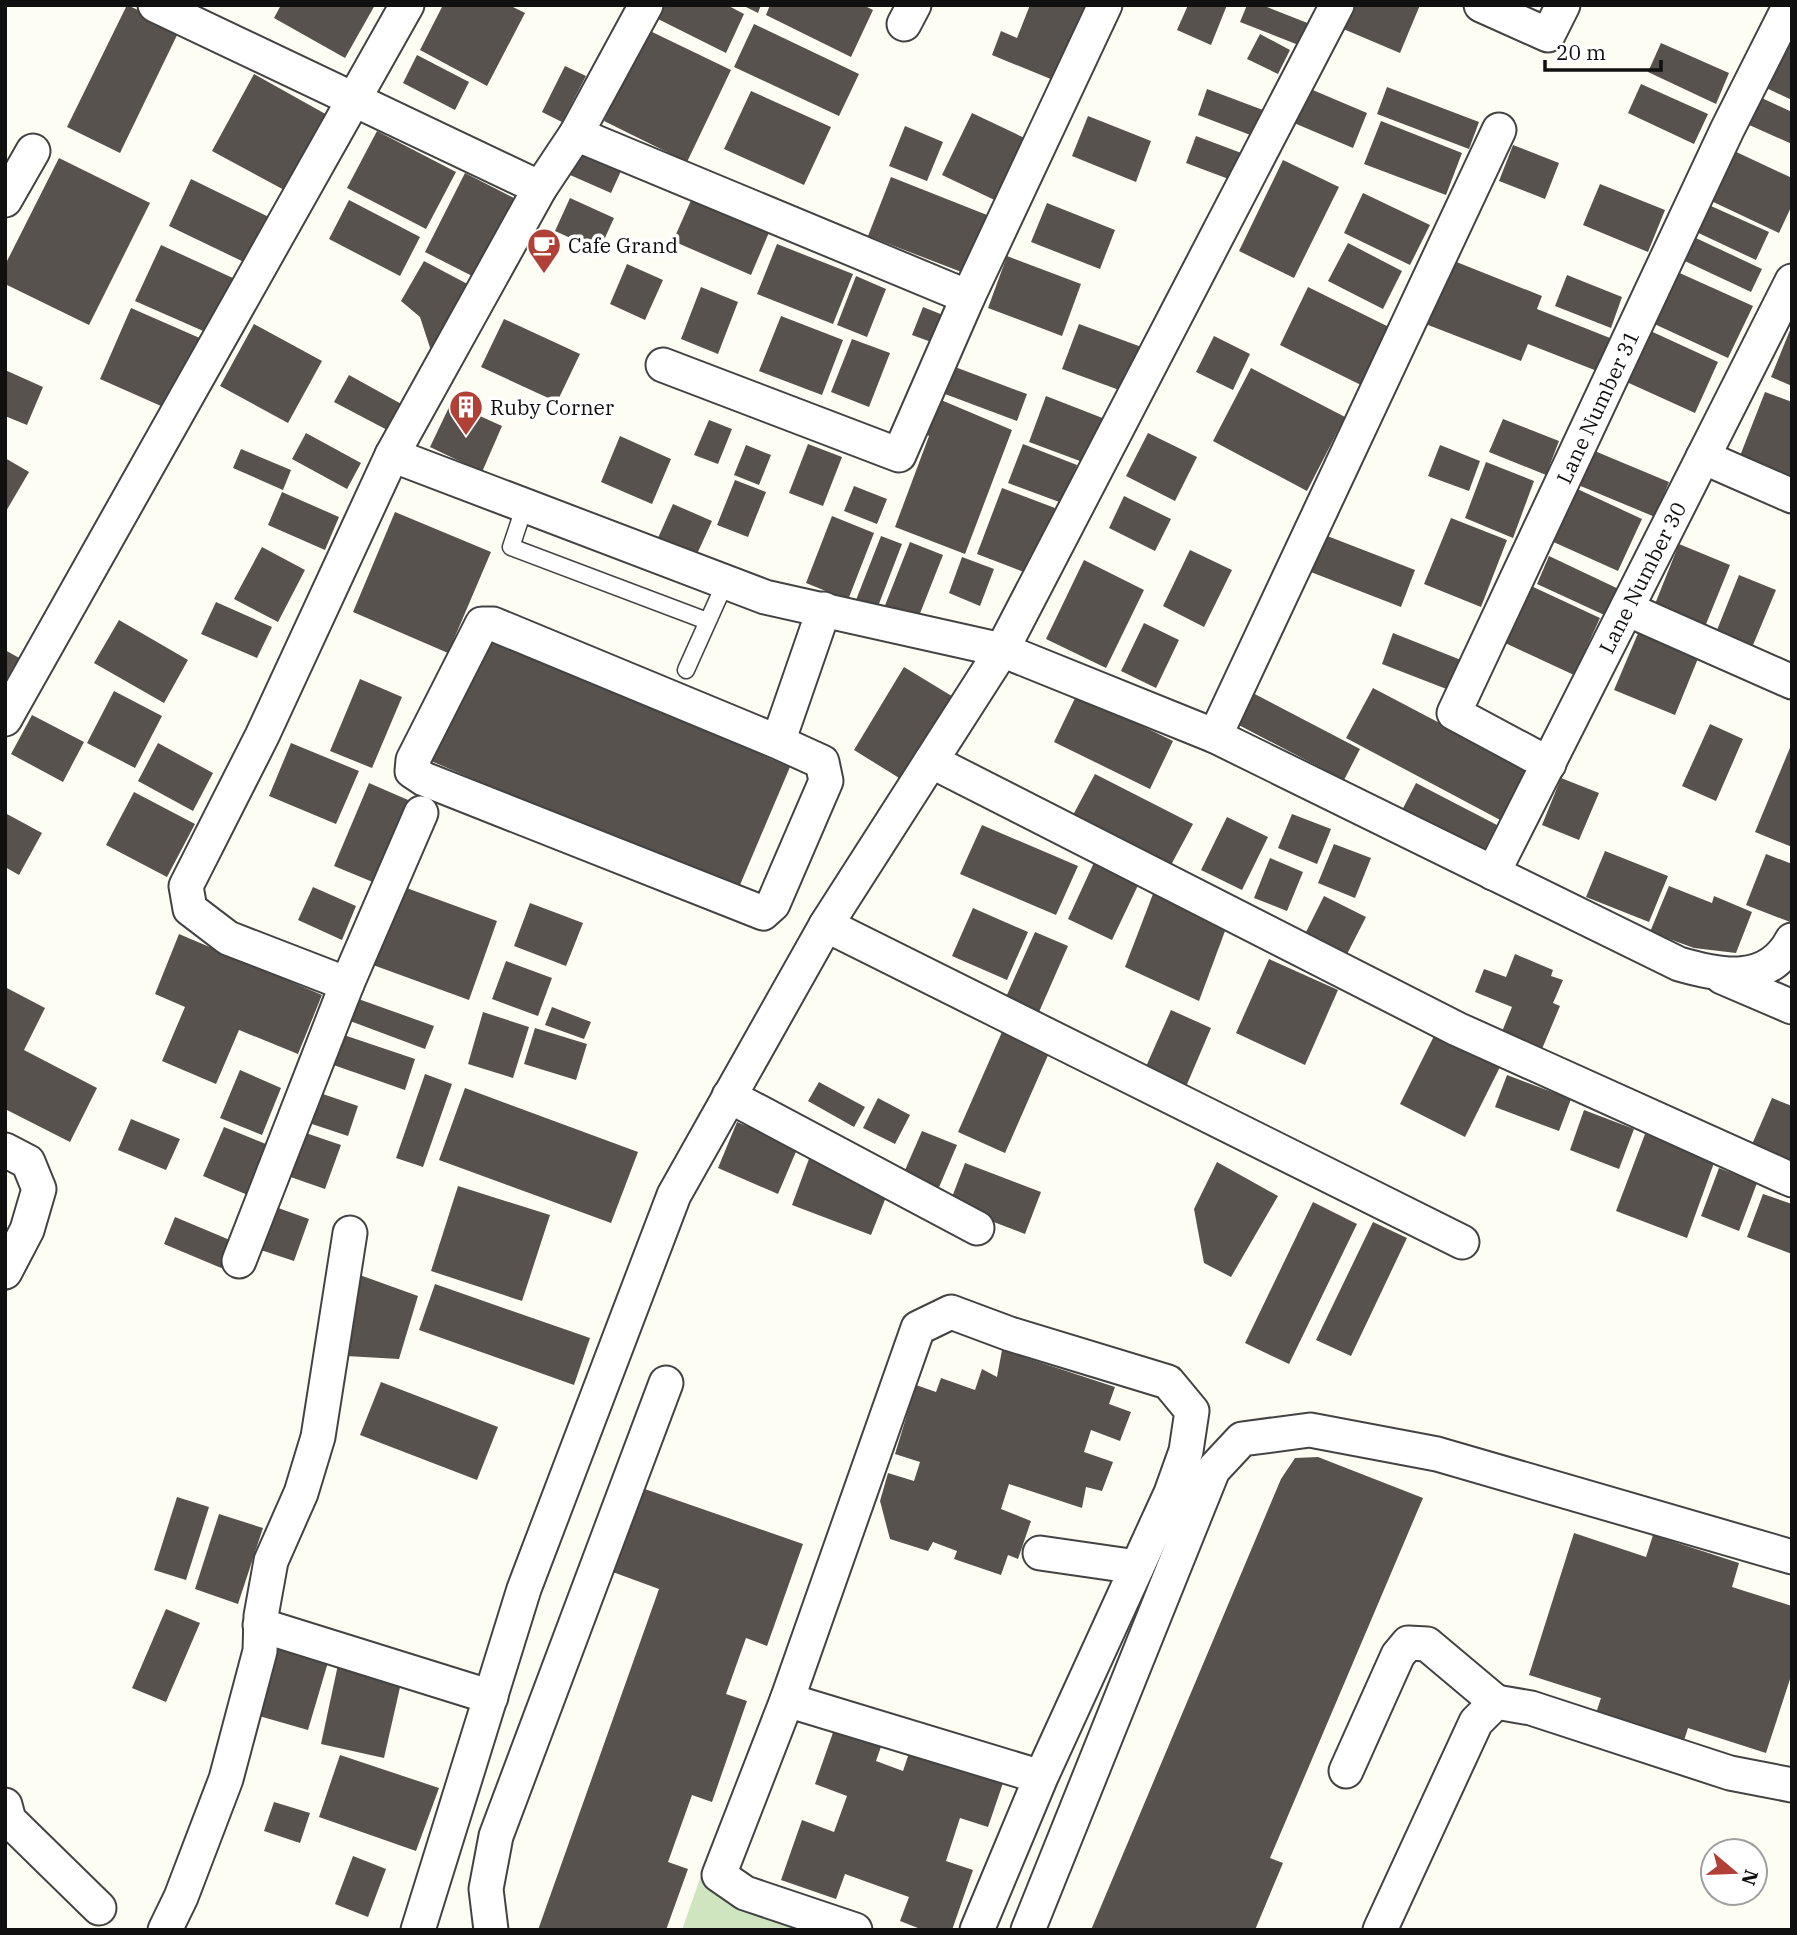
<svg xmlns="http://www.w3.org/2000/svg" width="1797" height="1935" viewBox="0 0 1797 1935" font-family="'IBM Plex Serif',serif">
<style>
.green{fill:#cee5c0}
.building{fill:#57524d}
.lines{fill:none;stroke-linecap:round;stroke-linejoin:round}
.service-casing{stroke:#434343;stroke-width:19}
.minor-casing{stroke:#434343;stroke-width:37}
.service{stroke:#fff;stroke-width:16}
.minor{stroke:#fff;stroke-width:33}
.labels{text-anchor:middle;dominant-baseline:central;stroke-width:7;stroke-linejoin:round;paint-order:stroke}
.poi-label{font-size:21px;fill:#101010;stroke:#fff;text-anchor:start}
.street-label{font-size:21px;fill:#101010;stroke:#fff}
</style>
<rect width="100%" height="100%" fill="#fefdf4"/>
<!-- green -->
<polygon class="green" points="703,1870 849,1930 682,1930"/>
<!-- building -->
<g class="building">
<polygon points="127,5 180,29 120,153 67,127"/>
<polygon points="281,5 375,5 345,58 274,18"/>
<polygon points="443,5 509,5 525,13 487,86 420,50"/>
<polygon points="662,5 727,5 744,14 726,53 656,18"/>
<polygon points="742,5 761,5 758,13"/>
<polygon points="770,5 863,5 873,10 851,57 766,15"/>
<polygon points="1030,5 1090,5 1058,82 992,55 1001,31 1017,38"/>
<polygon points="1188,5 1227,5 1211,45 1177,30"/>
<polygon points="1247,5 1262,5 1310,24 1301,46 1240,22"/>
<polygon points="1350,5 1420,5 1400,53 1341,28"/>
<polygon points="1792,15 1792,100 1760,85"/>
<polygon points="754,24 859,74 839,116 734,67"/>
<polygon points="648,30 731,70 687,162 604,121"/>
<polygon points="1260,34 1290,50 1278,74 1247,59"/>
<polygon points="1661,43 1729,73 1716,104 1648,72"/>
<polygon points="417,55 469,82 455,110 403,83"/>
<polygon points="565,66 586,76 562,122 542,112"/>
<polygon points="254,74 329,116 288,192 212,151"/>
<polygon points="1641,84 1708,114 1694,144 1628,113"/>
<polygon points="1387,87 1479,122 1469,149 1377,114"/>
<polygon points="1308,88 1367,113 1353,148 1294,123"/>
<polygon points="1207,89 1263,110 1253,136 1198,115"/>
<polygon points="751,91 831,127 804,185 724,149"/>
<polygon points="1751,93 1792,112 1792,144 1738,120"/>
<polygon points="972,113 1033,142 1003,204 942,175"/>
<polygon points="1088,116 1151,141 1136,182 1072,156"/>
<polygon points="1381,121 1462,153 1446,195 1364,164"/>
<polygon points="905,126 943,142 927,181 889,166"/>
<polygon points="377,131 456,172 426,229 347,188"/>
<polygon points="1196,136 1252,157 1242,184 1186,163"/>
<polygon points="586,141 626,160 611,193 570,175"/>
<polygon points="1513,145 1559,163 1545,199 1499,181"/>
<polygon points="1730,149 1792,178 1792,205 1779,233 1707,199"/>
<polygon points="59,158 150,203 89,325 5,284 5,265"/>
<polygon points="1283,160 1339,187 1294,278 1239,251"/>
<polygon points="465,173 518,200 478,279 425,252"/>
<polygon points="891,177 987,215 964,273 868,236"/>
<polygon points="191,179 271,218 248,264 169,226"/>
<polygon points="1600,184 1665,210 1648,252 1583,225"/>
<polygon points="696,189 773,223 751,275 673,241"/>
<polygon points="1363,193 1430,225 1410,265 1344,233"/>
<polygon points="570,198 614,218 599,251 555,231"/>
<polygon points="349,200 420,237 400,276 329,239"/>
<polygon points="1702,202 1769,232 1756,260 1690,229"/>
<polygon points="1047,203 1115,230 1100,269 1031,242"/>
<polygon points="1683,232 1762,269 1751,292 1672,255"/>
<polygon points="1348,243 1402,271 1383,309 1328,281"/>
<polygon points="777,244 853,274 833,324 757,294"/>
<polygon points="161,245 235,279 210,334 135,301"/>
<polygon points="1007,256 1081,284 1062,336 988,308"/>
<polygon points="1449,259 1542,296 1537,309 1610,338 1597,371 1528,344 1521,361 1423,323"/>
<polygon points="424,261 475,288 435,363 420,317 401,301"/>
<polygon points="627,264 663,280 645,320 610,304"/>
<polygon points="1673,270 1753,306 1728,358 1650,322"/>
<polygon points="1567,275 1622,297 1611,328 1555,306"/>
<polygon points="856,276 886,289 867,337 837,325"/>
<polygon points="701,287 738,302 718,354 681,339"/>
<polygon points="1308,287 1395,330 1367,388 1280,345"/>
<polygon points="923,307 953,319 942,346 912,335"/>
<polygon points="131,308 202,339 170,410 100,379"/>
<polygon points="781,316 843,340 822,395 759,371"/>
<polygon points="504,319 580,354 557,402 481,367"/>
<polygon points="254,324 322,361 288,423 220,386"/>
<polygon points="1079,324 1147,349 1130,394 1062,369"/>
<polygon points="1792,325 1792,386 1771,377"/>
<polygon points="1644,328 1718,362 1695,413 1620,379"/>
<polygon points="1214,336 1250,354 1233,390 1196,372"/>
<polygon points="852,339 890,353 869,407 831,392"/>
<polygon points="955,367 1027,394 1017,421 945,394"/>
<polygon points="1251,368 1345,417 1307,491 1213,441"/>
<polygon points="5,370 43,387 27,425 5,416"/>
<polygon points="349,375 405,406 391,432 334,402"/>
<polygon points="1765,392 1792,402 1792,482 1738,461"/>
<polygon points="1046,396 1105,419 1088,464 1029,442"/>
<polygon points="934,397 1012,430 965,554 895,527 929,436 917,426"/>
<polygon points="451,403 502,426 482,472 430,447"/>
<polygon points="1503,419 1559,441 1546,475 1489,452"/>
<polygon points="709,420 732,429 718,464 694,455"/>
<polygon points="306,433 361,463 347,489 292,459"/>
<polygon points="1148,433 1197,457 1175,501 1126,476"/>
<polygon points="620,436 671,459 652,504 601,482"/>
<polygon points="808,444 842,457 823,506 789,493"/>
<polygon points="1023,444 1077,465 1062,503 1008,483"/>
<polygon points="746,445 771,455 759,485 734,475"/>
<polygon points="1440,445 1480,461 1469,491 1428,476"/>
<polygon points="1585,447 1669,482 1655,517 1571,482"/>
<polygon points="241,449 291,470 283,490 233,468"/>
<polygon points="5,458 29,472 5,513"/>
<polygon points="1486,462 1534,481 1513,538 1465,518"/>
<polygon points="735,480 766,492 748,537 717,525"/>
<polygon points="854,486 887,499 877,524 844,511"/>
<polygon points="1573,487 1642,519 1618,571 1549,540"/>
<polygon points="1002,488 1055,508 1029,574 977,554"/>
<polygon points="282,492 339,517 325,550 268,525"/>
<polygon points="1124,496 1171,519 1155,551 1109,528"/>
<polygon points="673,504 712,521 697,554 658,538"/>
<polygon points="395,512 491,552 448,653 353,612"/>
<polygon points="832,516 874,533 848,600 806,583"/>
<polygon points="1451,518 1507,540 1481,607 1424,584"/>
<polygon points="1317,532 1415,570 1401,607 1303,569"/>
<polygon points="881,536 902,544 877,609 856,600"/>
<polygon points="910,542 943,555 917,621 884,608"/>
<polygon points="1679,544 1730,565 1704,629 1653,609"/>
<polygon points="262,547 305,570 278,622 234,599"/>
<polygon points="1190,550 1232,570 1204,627 1163,606"/>
<polygon points="1549,556 1625,592 1613,619 1537,584"/>
<polygon points="962,557 994,569 980,606 949,593"/>
<polygon points="1084,560 1144,590 1106,668 1046,639"/>
<polygon points="1739,575 1776,590 1753,645 1717,630"/>
<polygon points="1529,585 1600,618 1574,675 1503,642"/>
<polygon points="216,602 272,627 257,658 201,634"/>
<polygon points="119,620 188,660 164,703 94,663"/>
<polygon points="1144,623 1179,640 1156,688 1121,671"/>
<polygon points="1639,631 1699,656 1675,715 1614,690"/>
<polygon points="1393,633 1461,660 1449,690 1382,664"/>
<polygon points="484,636 790,767 737,892 431,761"/>
<polygon points="5,650 30,664 5,708"/>
<polygon points="904,667 955,698 904,781 854,750"/>
<polygon points="360,679 402,697 372,768 330,751"/>
<polygon points="1373,688 1533,772 1506,823 1346,738"/>
<polygon points="114,691 162,716 135,768 87,743"/>
<polygon points="1249,691 1360,749 1344,780 1233,722"/>
<polygon points="1077,694 1173,741 1150,789 1054,742"/>
<polygon points="32,715 84,742 63,782 11,754"/>
<polygon points="1710,724 1743,739 1716,801 1682,786"/>
<polygon points="158,743 213,773 193,811 138,781"/>
<polygon points="291,743 359,771 336,824 269,796"/>
<polygon points="1792,743 1792,847 1755,832"/>
<polygon points="1095,774 1193,824 1171,865 1073,815"/>
<polygon points="1561,778 1599,793 1579,840 1542,825"/>
<polygon points="369,783 415,803 380,885 334,866"/>
<polygon points="1416,783 1497,825 1479,861 1398,818"/>
<polygon points="134,792 195,824 167,877 106,845"/>
<polygon points="5,813 42,833 19,875 5,867"/>
<polygon points="1292,814 1331,829 1317,864 1278,848"/>
<polygon points="1227,817 1268,837 1242,890 1201,870"/>
<polygon points="982,825 1078,866 1056,915 960,874"/>
<polygon points="1334,844 1371,858 1355,898 1318,883"/>
<polygon points="1605,851 1668,876 1649,922 1586,897"/>
<polygon points="1766,854 1792,864 1790,922 1746,905"/>
<polygon points="1097,856 1142,877 1112,940 1068,919"/>
<polygon points="1270,858 1303,872 1287,911 1254,898"/>
<polygon points="401,886 497,921 469,1000 373,965"/>
<polygon points="1156,886 1190,904 1225,931 1199,1001 1125,967"/>
<polygon points="1669,886 1712,903 1714,896 1752,912 1736,953 1694,948 1650,932"/>
<polygon points="313,887 356,906 342,940 298,920"/>
<polygon points="1324,896 1366,917 1345,958 1303,938"/>
<polygon points="530,903 583,923 566,966 514,946"/>
<polygon points="973,908 1028,932 1007,980 952,956"/>
<polygon points="1035,932 1068,946 1039,1012 1006,997"/>
<polygon points="179,934 322,995 298,1054 239,1030 216,1084 162,1061 185,1007 155,994"/>
<polygon points="1515,954 1553,970 1551,976 1563,980 1553,1003 1560,1006 1539,1056 1499,1039 1512,1007 1475,992 1484,969 1506,977"/>
<polygon points="1269,959 1338,990 1305,1065 1236,1033"/>
<polygon points="506,961 552,978 538,1016 492,999"/>
<polygon points="5,987 45,1008 24,1050 97,1088 70,1142 5,1109"/>
<polygon points="350,996 434,1026 425,1049 342,1018"/>
<polygon points="552,1007 591,1022 584,1039 545,1025"/>
<polygon points="1171,1010 1211,1028 1185,1089 1144,1071"/>
<polygon points="483,1012 529,1027 513,1078 468,1064"/>
<polygon points="535,1028 587,1044 576,1080 524,1064"/>
<polygon points="332,1031 415,1059 405,1090 322,1061"/>
<polygon points="1002,1032 1049,1053 1005,1153 958,1132"/>
<polygon points="1436,1032 1501,1065 1465,1137 1400,1104"/>
<polygon points="240,1070 281,1088 262,1135 220,1118"/>
<polygon points="425,1074 452,1084 423,1167 396,1158"/>
<polygon points="1507,1075 1571,1099 1559,1131 1495,1107"/>
<polygon points="819,1082 865,1107 854,1127 808,1101"/>
<polygon points="465,1088 638,1152 611,1223 439,1160"/>
<polygon points="311,1090 358,1106 348,1136 300,1120"/>
<polygon points="878,1098 910,1115 895,1144 863,1128"/>
<polygon points="1772,1098 1792,1106 1792,1167 1750,1149"/>
<polygon points="1584,1110 1634,1129 1619,1169 1570,1150"/>
<polygon points="131,1119 180,1139 166,1170 118,1150"/>
<polygon points="737,1122 798,1147 778,1194 718,1168"/>
<polygon points="224,1127 271,1146 250,1196 203,1176"/>
<polygon points="294,1129 341,1145 325,1189 279,1173"/>
<polygon points="922,1131 957,1145 937,1192 902,1177"/>
<polygon points="1645,1134 1715,1160 1687,1238 1616,1211"/>
<polygon points="810,1156 890,1187 871,1235 792,1205"/>
<polygon points="1217,1162 1278,1196 1231,1277 1204,1263 1194,1209"/>
<polygon points="965,1163 1041,1192 1025,1234 949,1205"/>
<polygon points="1719,1168 1757,1183 1739,1231 1701,1216"/>
<polygon points="458,1186 550,1215 522,1301 431,1271"/>
<polygon points="1763,1194 1792,1204 1792,1254 1747,1237"/>
<polygon points="1313,1202 1357,1224 1289,1364 1245,1343"/>
<polygon points="267,1204 309,1219 294,1261 252,1247"/>
<polygon points="175,1217 237,1243 226,1270 164,1244"/>
<polygon points="1373,1222 1407,1238 1351,1356 1316,1340"/>
<polygon points="357,1274 418,1296 399,1359 346,1356"/>
<polygon points="435,1284 590,1338 574,1385 419,1330"/>
<polygon points="1002,1350 1115,1387 1109,1404 1131,1412 1120,1441 1091,1430 1084,1452 1113,1462 1102,1491 1086,1487 1082,1508 1009,1484 1001,1509 1031,1521 1018,1559 1008,1555 1001,1575 954,1559 957,1551 933,1542 928,1551 890,1539 880,1501 888,1473 914,1481 920,1462 895,1454 916,1385 936,1392 941,1378 975,1390 982,1369 997,1377"/>
<polygon points="381,1382 498,1427 477,1480 360,1435"/>
<polygon points="1318,1457 1423,1498 1270,1858 1283,1863 1255,1930 1091,1930 1281,1479 1295,1458"/>
<polygon points="639,1487 803,1544 767,1646 746,1638 726,1694 747,1701 712,1802 692,1795 668,1862 688,1869 666,1930 538,1930 659,1589 610,1571"/>
<polygon points="177,1497 209,1507 186,1580 154,1570"/>
<polygon points="219,1514 263,1528 238,1604 195,1589"/>
<polygon points="1574,1533 1646,1557 1653,1535 1739,1563 1732,1587 1792,1606 1792,1673 1766,1753 1688,1728 1682,1747 1594,1719 1601,1698 1529,1675"/>
<polygon points="166,1609 200,1623 166,1702 132,1688"/>
<polygon points="282,1637 331,1652 308,1730 259,1716"/>
<polygon points="339,1660 403,1674 384,1758 321,1744"/>
<polygon points="836,1724 883,1741 876,1761 903,1771 910,1750 1003,1783 988,1827 960,1818 946,1861 973,1870 952,1930 923,1930 900,1921 909,1897 845,1874 836,1899 781,1880 802,1820 834,1832 847,1796 815,1784"/>
<polygon points="340,1755 439,1788 416,1851 319,1817"/>
<polygon points="274,1802 310,1813 300,1843 264,1831"/>
<polygon points="353,1856 386,1869 368,1917 335,1904"/>
</g>
<g class="lines">
<!-- service casing -->
<g class="service-casing">
<g id="service">
<polyline points="525,505 511,547 707,621"/>
<polyline points="686,670 726,581"/>
</g>
</g>
<!-- minor casing -->
<g class="minor-casing">
<g id="minor">
<polyline points="155,5 540,188"/>
<polyline points="1337,5 1002,650 826,925 1462,1242"/>
<polyline points="1481,5 1548,35 1563,5"/>
<polyline points="904,24 914,5"/>
<polyline points="576,134 968,297 1105,5"/>
<polyline points="5,200 33,151"/>
<polyline points="663,365 899,455 968,297"/>
<path d="M392,455L765,597L1002,650L1215,736L1679,964C1720,976 1768,986 1792,940"/>
<polyline points="1703,457 1792,496"/>
<polyline points="1627,609 1792,682"/>
<polyline points="5,719 407,5"/>
<polyline points="1215,736 1499,130"/>
<polyline points="778,742 822,762 826,781 773,904 763,913 424,779 412,771 413,760 482,624 493,624 778,742 824,609"/>
<polyline points="931,761 1457,1029 1792,1180"/>
<path id="s1" d="M1549,764L1454,713L1727,130L1790,5"/>
<path id="s2" d="M1493,873L1792,281"/>
<polyline points="1722,977 1792,1007"/>
<polyline points="347,984 228,938 190,909 186,886 262,736 392,455 540,188 576,134 646,5"/>
<polyline points="729,1096 977,1228"/>
<polyline points="5,1150 28,1162 39,1189 27,1230 5,1272"/>
<polyline points="239,1261 347,984 421,813"/>
<polyline points="1040,1553 1137,1567"/>
<polyline points="260,1625 491,1697"/>
<polyline points="787,1700 719,1875 745,1893 855,1930"/>
<polyline points="1346,1771 1398,1655 1408,1643 1427,1644 1496,1702"/>
<polyline points="5,1805 9,1820 99,1908"/>
<polyline points="165,1930 181,1897 226,1779 260,1651 261,1616 271,1561 301,1493 318,1437 350,1233"/>
<polyline points="418,1930 524,1589 674,1195 826,925"/>
<polyline points="491,1930 486,1889 496,1836 666,1383"/>
<polyline points="977,1930 1041,1777 1171,1493 1186,1451 1192,1411 1168,1382 1010,1334 951,1312 918,1328 787,1700 1041,1777"/>
<polyline points="1028,1930 1213,1470 1242,1439 1310,1430 1437,1454 1792,1557"/>
<polyline points="1380,1930 1476,1722 1496,1702 1531,1708 1730,1773 1792,1785"/>
</g>
</g>
<!-- service -->
<use href="#service" class="service"/>
<!-- minor -->
<use href="#minor" class="minor"/>
</g>
<!-- icons -->
<defs>
<g id="cafe-pin" transform="scale(1.75)"><path d="M0 17L-7.5 6A9.5 9.5 0 1 1 7.5 6Z" fill="#b14136" stroke="#fff"/><path d="M-5.5-4.5H6V0H3Q3 3.5 0 3.5H-2.5Q-5.5 3.5-5.5 0ZM3-3.2v2h1.7v-2ZM-6 4.5H4V6H-6Z" fill="#fff"/></g>
<g id="building-pin" transform="scale(1.75)"><path d="M0 17L-7.5 6A9.5 9.5 0 1 1 7.5 6Z" fill="#b14136" stroke="#fff"/><path d="M-4-6H4V6H1V3H-1V6H-4ZM-2.5-4.3h1.7v1.8h-1.7ZM.8-4.3h1.7v1.8H.8ZM-2.5-1h1.7V.8h-1.7ZM.8-1h1.7V.8H.8Z" fill="#fff"/></g>
</defs>
<g fill-rule="evenodd">
<use href="#cafe-pin" x="544" y="245"/>
<use href="#building-pin" x="466" y="407"/>
</g>
<g class="labels">
<!-- poi labels -->
<g class="poi-label">
<text x="568" y="245">Cafe Grand</text>
<text x="490" y="407">Ruby Corner</text>
</g>
<!-- street labels -->
<g class="street-label">
<text stroke="none"><textPath href="#s1" startOffset="446">Lane Number 31</textPath></text>
<text stroke="none"><textPath href="#s2" startOffset="331">Lane Number 30</textPath></text>
</g>
</g>
<!-- border -->
<rect width="1797" height="1935" fill="none" stroke="#101010" stroke-width="14"/>
<!-- north arrow -->
<g transform="translate(1734 1872) rotate(109)"><circle r="33" fill="#ffffff" stroke="#9f9f9f" stroke-width="2"/>
<path d="M0-5L12 26L0 18L-12 26Z" fill="#b14136"/>
<text y="-10" font-size="19" font-weight="bold" text-anchor="middle" fill="#101010">N</text>
</g>
<!-- scale -->
<path d="M1545 60v10h116v-10" fill="none" stroke="#101010" stroke-width="3.5"/>
<text x="1556" y="60" font-size="21" fill="#101010" stroke="#ffffff" stroke-width="5" paint-order="stroke">20 m</text>
</svg>
